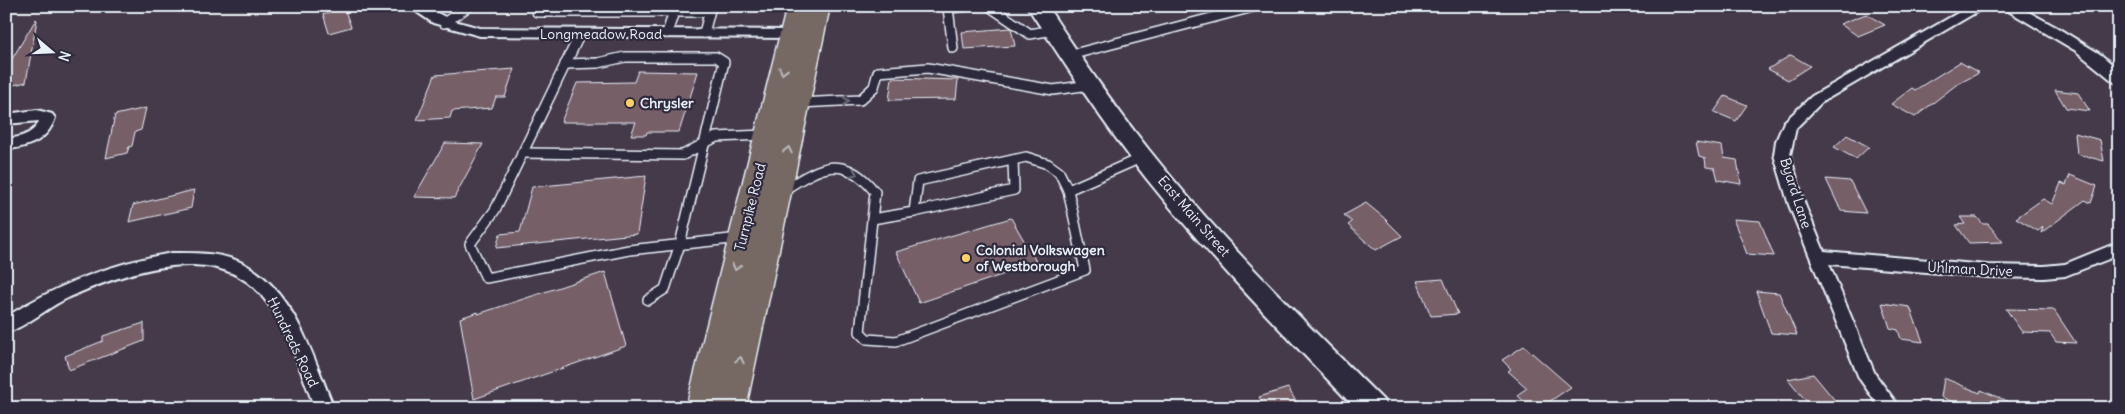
<svg xmlns="http://www.w3.org/2000/svg" width="2125" height="414" viewBox="0 0 2125 414" font-family="Delius,sans-serif">
<style>
.building{fill:#775f68;stroke:#e8f1f8}
.lines{fill:none;stroke-linecap:round;stroke-linejoin:round}
.lane-casing{stroke:#e8f1f8;stroke-width:12}
.street-casing{stroke:#e8f1f8;stroke-width:4}
.secondary-casing{stroke:#e8f1f8;stroke-width:4}
.highway-casing{stroke:#e8f1f8;stroke-width:3}
.lane{stroke:#2f2a3d;stroke-width:9}
.street{fill:#2f2a3d;fill-rule:evenodd}
.secondary{fill:#2f2a3d;fill-rule:evenodd}
.highway{fill:#766964;fill-rule:evenodd}
.oneway{stroke:#babbbd}
.oneway2{stroke:#70707e}
.poi-dot{fill:#ffd166;stroke:#2f2a3d;stroke-width:2}
.labels{text-anchor:middle;dominant-baseline:central;stroke-width:4.5;stroke-linejoin:round;paint-order:stroke}
.street-label{font-size:14px;fill:#e8f1f8;stroke:#2f2a3d}
.poi-label{font-size:14px;font-weight:bold;fill:#e8f1f8;stroke:#2f2a3d;text-anchor:start}
</style>
<rect width="100%" height="100%" fill="#453a4a"/>
<filter id="ink" filterUnits="userSpaceOnUse"><feTurbulence type="fractalNoise" baseFrequency=".02" numOctaves="2"/><feDisplacementMap in="SourceGraphic" scale="10" xChannelSelector="R" yChannelSelector="G"/><feConvolveMatrix kernelMatrix="1 2 1 2 8 2 1 2 1" color-interpolation-filters="sRGB"/></filter>
<g filter="url(#ink)">
<!-- building -->
<g class="building">
<polygon points="344,8 351,27 329,33 323,14"/>
<polygon points="1866,14 1885,25 1858,36 1840,24"/>
<polygon points="36,19 37,20 26,82 6,87 6,69"/>
<polygon points="1011,28 1015,46 964,49 962,32"/>
<polygon points="1791,55 1810,66 1788,80 1768,69"/>
<polygon points="1960,62 1979,73 1956,85 1915,117 1891,104 1912,88 1915,90"/>
<polygon points="514,69 505,97 496,97 492,108 452,111 450,118 417,120 435,75"/>
<polygon points="638,71 698,72 679,132 647,132 646,135 631,135 636,122 561,122 577,83 634,82"/>
<polygon points="892,78 958,80 956,99 889,100"/>
<polygon points="2055,90 2078,93 2090,111 2066,108"/>
<polygon points="1725,96 1747,105 1736,121 1714,112"/>
<polygon points="146,108 141,130 135,132 132,146 129,147 127,153 106,158 115,115"/>
<polygon points="2075,133 2100,140 2104,161 2077,154"/>
<polygon points="1847,135 1869,147 1856,159 1834,147"/>
<polygon points="1696,142 1722,146 1724,158 1737,160 1741,184 1718,180 1715,168 1706,167 1705,158 1699,156"/>
<polygon points="445,143 483,144 454,198 414,197"/>
<polygon points="2070,175 2097,186 2091,203 2085,200 2041,233 2043,227 2038,231 2016,218 2043,199 2052,204 2061,183 2066,185"/>
<polygon points="646,176 637,234 496,248 500,234 520,232 532,187"/>
<polygon points="1826,179 1850,181 1866,213 1841,211"/>
<polygon points="194,190 191,208 129,222 133,205"/>
<polygon points="1366,203 1383,217 1402,236 1376,250 1364,240 1348,225 1352,222 1344,215"/>
<polygon points="1960,217 1977,217 1983,224 1988,224 2003,242 1969,243 1956,225 1965,224"/>
<polygon points="1011,218 1037,263 919,303 896,252"/>
<polygon points="1733,219 1760,221 1774,256 1747,254"/>
<polygon points="605,272 626,346 474,399 460,318 478,312 478,314"/>
<polygon points="1443,279 1458,314 1431,316 1417,281"/>
<polygon points="1756,291 1779,293 1797,335 1771,333"/>
<polygon points="1882,303 1910,307 1923,342 1901,339 1898,330 1890,328"/>
<polygon points="2006,309 2054,310 2076,343 2056,342 2050,333 2022,332"/>
<polygon points="144,323 144,341 69,370 65,356 103,341 103,336"/>
<polygon points="1524,346 1571,387 1540,408 1531,408 1517,395 1527,388 1508,371 1511,369 1502,360"/>
<polygon points="1813,374 1838,404 1833,405 1836,408 1812,408 1788,379"/>
<polygon points="1944,378 1980,393 1981,390 2023,408 1968,408 1941,397"/>
<polygon points="1288,388 1300,408 1265,408 1259,397"/>
</g>
<g class="lines">
<!-- lane casing -->
<g class="lane-casing">
<g id="lane">
<polyline points="540,6 537,12 709,12"/>
<polyline points="989,6 1030,34 1053,30"/>
<polyline points="444,23 469,6"/>
<polyline points="667,33 674,12"/>
<polyline points="704,33 711,6"/>
<polyline points="580,34 495,210 470,244 486,278 629,250 740,238"/>
<polyline points="953,48 948,8 970,6"/>
<polyline points="1070,55 1257,6"/>
<polyline points="565,64 598,63 625,57 716,57 724,62 680,244 665,289 648,300"/>
<polyline points="799,103 860,100 874,87 878,72 928,68 1053,90 1090,85"/>
<polyline points="522,153 683,155 716,137 765,135"/>
<path d="M782,191C819,168 843,151 875,192L860,332L867,339L896,341L1085,270L1068,190L1143,157"/>
<polyline points="914,212 1014,190 1013,160"/>
<polyline points="872,219 914,212 918,181 1026,157 1048,164 1059,172 1068,190"/>
</g>
</g>
<!-- street casing -->
<g class="street-casing">
<g id="street">
<polygon points="408,6 424,6 451,20 480,28 792,30 799,34 792,38 480,36 433,23"/>
<polygon points="1970,6 1987,6 1822,102 1796,128 1790,155 1805,205 1824,251 1987,265 2044,266 2065,264 2119,242 2119,255 2065,276 2044,278 1987,277 1829,264 1875,374 1900,408 1880,408 1859,378 1789,205 1774,155 1776,141 1784,122 1812,96"/>
<polygon points="2000,6 2018,6 2056,27 2100,54 2119,70 2119,84 2114,82 2076,51"/>
<path d="M37,110L52,114L55,118C48,140 28,148 6,149V139C19,138 34,134 39,121L6,124V114Z"/>
<path d="M172,253C196,253 224,252 246,265C296,293 313,358 334,408H315C300,371 288,326 261,295C216,241 126,272 72,296C50,305 28,326 6,333V317C58,284 112,263 172,253Z"/>
</g>
</g>
<!-- secondary casing -->
<g class="secondary-casing">
<path id="secondary" d="M1027,6H1047C1083,61 1120,115 1162,166C1230,249 1307,324 1383,400L1387,408H1355C1283,333 1211,259 1146,178C1103,123 1065,65 1027,6Z"/>
</g>
<!-- highway casing -->
<g class="highway-casing">
<polygon id="highway" points="787,6 830,6 746,408 686,408"/>
</g>
<!-- lane -->
<use href="#lane" class="lane"/>
<!-- street -->
<use href="#street" class="street"/>
<!-- secondary -->
<use href="#secondary" class="secondary"/>
<!-- highway -->
<use href="#highway" class="highway"/>
</g>
<!-- one-way arrows -->
<defs><path id="oneway-chevron" d="M-2-3.5L2.5 0L-2 3.5" fill="none" stroke-width="1.6" stroke-linecap="round" stroke-linejoin="round" transform="scale(1.25)"/></defs>
<g class="oneway">
<use href="#oneway-chevron" transform="translate(783 71) rotate(104)"/>
<use href="#oneway-chevron" transform="translate(788 150) rotate(-78)"/>
<use href="#oneway-chevron" transform="translate(736 267) rotate(104)"/>
<use href="#oneway-chevron" transform="translate(740 360) rotate(-77)"/>
</g>
<g class="oneway2">
<use href="#oneway-chevron" transform="translate(846 101) rotate(-3)"/>
<use href="#oneway-chevron" transform="translate(854 173) rotate(22)"/>
</g>
</g>
<!-- markers -->
<g class="poi-dot">
<circle cx="630" cy="103" r="5"/>
<circle cx="966" cy="258" r="5"/>
</g>
<g class="labels">
<!-- street labels -->
<g class="street-label">
<text x="601" y="34">Longmeadow Road</text>
<text transform="translate(1796 193) rotate(72)">Byard Lane</text>
<text transform="translate(750 207) rotate(-76)">Turnpike Road</text>
<text transform="translate(1194 216) rotate(49)">East Main Street</text>
<text transform="translate(1970 269) rotate(3)">Uhlman Drive</text>
<text transform="translate(293 342) rotate(64)">Hundreds Road</text>
</g>
<!-- poi labels -->
<g class="poi-label">
<text x="640" y="103">Chrysler</text>
<text x="976" y="250">Colonial Volkswagen<tspan x="976" dy="16">of Westborough</tspan></text>
</g>
</g>
<!-- margin -->
<rect width="2125" height="414" fill="none" stroke="#2f2a3d" stroke-width="25"/>
<rect x="12" y="12" width="2100" height="389" fill="none" stroke="#e8f1f8" stroke-width="2" filter="url(#ink)"/>
<!-- north arrow -->
<g transform="translate(52 52) rotate(109)" stroke="#2f2a3d" stroke-width="4" paint-order="stroke">
<path d="M0-4L9 19L0 12L-9 19Z" fill="#e8f1f8"/>
<text y="-8" font-size="14" font-weight="bold" text-anchor="middle" fill="#e8f1f8">N</text>
</g>
</svg>
